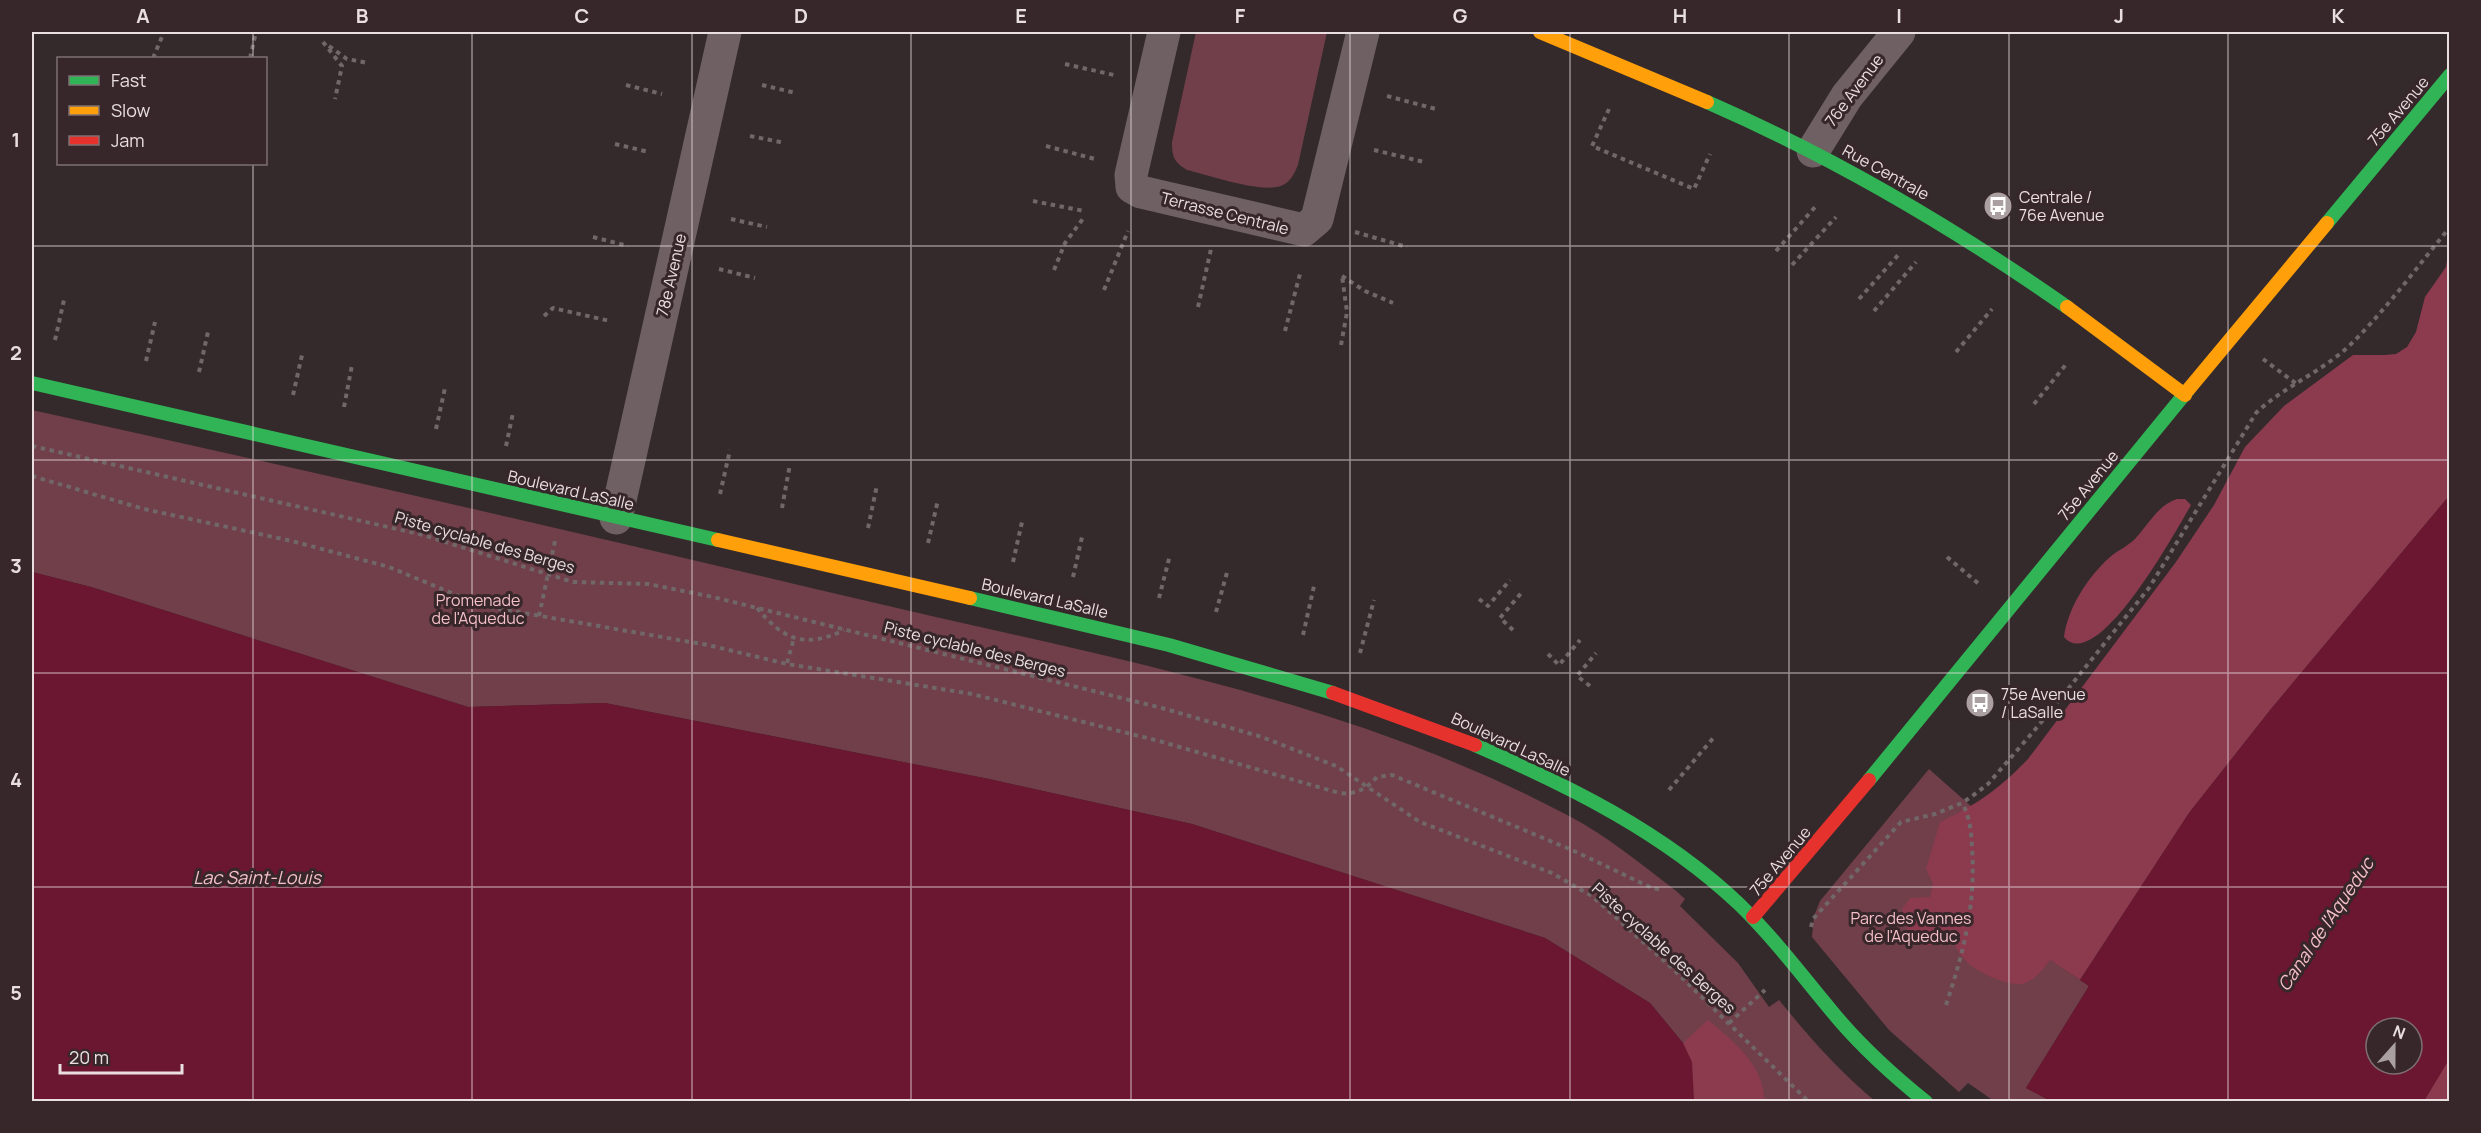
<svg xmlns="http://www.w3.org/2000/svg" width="2481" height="1133" viewBox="0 0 2481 1133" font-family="Manrope,sans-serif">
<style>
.green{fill:#703f49}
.forest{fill:#8c3b4f}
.water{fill:#6b1731;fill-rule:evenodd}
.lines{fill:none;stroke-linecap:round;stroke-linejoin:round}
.path{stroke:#716668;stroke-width:4;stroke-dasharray:4.5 4.5;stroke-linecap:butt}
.street{stroke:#6f6163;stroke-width:33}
.fast{stroke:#30b455;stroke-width:14}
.slow{stroke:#ff9f0a;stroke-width:14}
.jam{stroke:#e5322d;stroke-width:14}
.grid{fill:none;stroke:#e9dee0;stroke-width:1.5;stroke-opacity:0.55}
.labels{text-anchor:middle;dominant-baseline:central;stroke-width:6;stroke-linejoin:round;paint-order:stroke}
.street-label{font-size:16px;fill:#e9dee0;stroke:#37272a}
.poi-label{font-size:16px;fill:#e9dee0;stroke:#37272a;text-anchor:start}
.park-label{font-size:16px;fill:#f4bfc7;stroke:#37272a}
.water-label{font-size:18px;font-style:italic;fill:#f4bfc7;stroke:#37272a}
.neatline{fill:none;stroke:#e9dee0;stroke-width:2}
.grid-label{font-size:20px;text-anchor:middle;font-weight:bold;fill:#e9dee0}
</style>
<rect width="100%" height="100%" fill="#342a2c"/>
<!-- green -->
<g class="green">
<path d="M1196,32H1327L1298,165C1295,172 1292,179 1285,184C1267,196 1209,175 1187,170C1174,162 1172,157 1172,142Z"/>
<path d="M32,410C311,471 589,535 867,601C1104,657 1351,700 1569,816C1607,836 1641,864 1675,890L1685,899L1680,906L1738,963L1769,1007L1779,1000C1809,1037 1839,1071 1875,1101H1694L1683,1043L1650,1003L1545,938L1192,824L989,779L605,703L468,707L91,587L32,572Z"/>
<polygon points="1929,769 1972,807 2040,953 2089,986 2026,1088 2052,1101 1994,1101 1968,1083 1959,1092 1889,1030 1812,937 1814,916 1820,901"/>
</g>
<!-- forest -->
<g class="forest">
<path d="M2449,248V496L2271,709L2189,813L2080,980L2050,960C2043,969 2035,981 2022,984C2007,986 1976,972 1966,961C1958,953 1952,940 1945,930L1937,943L1928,946L1917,944L1908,932L1902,909L1910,898L1930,897L1933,884L1926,869L1940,822C1978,804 1999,789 2028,759L2176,562L2214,505L2245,447L2284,406L2353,355H2385L2396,354L2407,347L2416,332L2425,297L2446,267Z"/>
<path d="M2177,499H2185L2191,505C2177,529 2097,676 2064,637C2068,608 2087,578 2109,558C2116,551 2127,547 2135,539C2148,525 2158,505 2177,499Z"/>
<path d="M1708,1020C1733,1041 1765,1066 1764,1101H1694L1692,1062L1683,1043Z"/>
<polygon points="2449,1058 2449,1101 2424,1101"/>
</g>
<!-- water -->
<g class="water">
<path d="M2449,496L2450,1058L2424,1101L2052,1102L2026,1088L2089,986L2080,980L2189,813L2271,709ZM2376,1028H2412V1064H2376Z"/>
<polygon points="32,572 91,587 468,707 605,703 989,779 1192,824 1545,938 1650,1003 1683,1043 1692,1062 1694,1101 32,1101"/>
</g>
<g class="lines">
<!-- path -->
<g class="path">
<polyline points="323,42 342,66 335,99"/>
<polyline points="329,46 347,59 368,63"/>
<polyline points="153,58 164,32"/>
<polyline points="250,58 256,32"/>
<polyline points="1065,64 1114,75"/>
<polyline points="626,85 662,94"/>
<polyline points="762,85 796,93"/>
<polyline points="1387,96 1436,109"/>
<polyline points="1609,109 1592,146 1694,189 1710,154"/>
<polyline points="750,136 785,143"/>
<polyline points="615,144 649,152"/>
<polyline points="1046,146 1095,159"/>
<polyline points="1374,150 1424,162"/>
<polyline points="1033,201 1084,211"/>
<polyline points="731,219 767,227"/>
<polyline points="1355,232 1407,247"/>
<polyline points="593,237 628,246"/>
<polyline points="1776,251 1816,206"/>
<polyline points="1792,265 1836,217"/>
<polyline points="719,269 755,278"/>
<polyline points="1054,270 1065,243 1085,216"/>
<polyline points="1342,276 1365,291 1393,303"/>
<polyline points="1104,290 1128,231"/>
<polyline points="1859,299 1900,253"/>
<polyline points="1198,307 1211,249"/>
<polyline points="1874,311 1916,262"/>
<polyline points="544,316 553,308 610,321"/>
<polyline points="1285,331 1301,270"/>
<polyline points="55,340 64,300"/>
<polyline points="1341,345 1347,312 1342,276"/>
<polyline points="1956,352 1992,309"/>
<polyline points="2263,359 2298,385"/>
<polyline points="146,361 155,322"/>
<polyline points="199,372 208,332"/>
<polyline points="293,395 302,355"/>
<polyline points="2034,404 2068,362"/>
<polyline points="344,407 352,365"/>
<polyline points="436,429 445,388"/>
<polyline points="32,446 423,535 573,582 648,584 713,597 1162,708 1262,737 1336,766 1420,822 1552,873 1592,896 1672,968 1809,1102"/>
<polyline points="506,446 513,413"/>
<path d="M32,476L144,509L292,541L389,567L483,606L708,645L787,664L972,694L1159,741L1339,793C1356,795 1366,789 1377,777L1392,775L1572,850L1652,888L1662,890"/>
<polyline points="720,494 730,450"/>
<polyline points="782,508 790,464"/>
<polyline points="868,528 877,485"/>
<polyline points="928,543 938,500"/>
<polyline points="1947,557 1979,584"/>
<polyline points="1013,562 1022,522"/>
<polyline points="1073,577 1082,537"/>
<polyline points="1159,598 1170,555"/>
<polyline points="1479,599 1488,606 1510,580"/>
<path d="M757,608C784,640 804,649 844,630"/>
<polyline points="1216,612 1228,569"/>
<polyline points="539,616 555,541"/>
<polyline points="1513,630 1500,618 1523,591"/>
<polyline points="1303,635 1314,586"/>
<polyline points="1360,653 1374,600"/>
<polyline points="1548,654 1559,665 1580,640"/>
<polyline points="787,663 794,638"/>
<polyline points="1590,686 1577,676 1596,653"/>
<polyline points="1669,790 1715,736"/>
<path d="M1811,927L1813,919L1901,822L1935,814L1962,803L1975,794L1988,784L2039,725L2149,588L2256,413C2283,387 2320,373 2349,346C2386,310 2417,267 2450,227"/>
<path d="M1946,1005C1964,951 1976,904 1972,847C1971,831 1970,817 1962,803"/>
<polyline points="1729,1023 1765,990"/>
</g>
<!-- street -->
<g class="street">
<polyline points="1164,32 1131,175 1132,187 1141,192 1304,230 1317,219 1363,32"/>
<polyline points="1813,151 1847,96 1899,32"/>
<polyline points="616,518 725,32"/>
</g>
<!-- fast -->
<g class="fast">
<path d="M1707,102C1833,157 1954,228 2067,307"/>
<polyline points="2327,223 2450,75"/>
<polyline points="32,383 718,540"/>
<polyline points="970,598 1169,645 1333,693"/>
<path d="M1475,745C1569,786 1663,832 1739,904C1776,940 1807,982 1840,1021C1866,1051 1895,1077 1926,1102"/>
<polyline points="1869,780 2188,390"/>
</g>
<!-- slow -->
<g class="slow">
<polyline points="1540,32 1707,102"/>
<polyline points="2067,307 2185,395"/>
<polyline points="2188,390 2327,223"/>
<polyline points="718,540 970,598"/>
</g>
<!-- jam -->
<g class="jam">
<polyline points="1333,693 1475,745"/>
<polyline points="1753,917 1869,780"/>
</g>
</g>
<!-- grid -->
<path class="grid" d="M253,32V58M472,32V1102M692,32V1102M911,32V1102M1131,32V1102M1350,32V1102M1570,32V1102M1789,32V1102M2009,32V1102M2228,32V1102M253,164V1102M32,246H2450M32,460H2450M32,673H2450M32,887H2450"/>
<!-- icons -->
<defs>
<g id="bus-disc" transform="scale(1.5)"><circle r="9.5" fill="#aa9fa1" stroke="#37272a"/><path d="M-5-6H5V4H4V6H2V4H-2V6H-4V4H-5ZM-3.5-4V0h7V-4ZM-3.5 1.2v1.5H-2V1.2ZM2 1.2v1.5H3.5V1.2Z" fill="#fff"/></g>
</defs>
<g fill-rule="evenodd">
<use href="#bus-disc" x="1998" y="206"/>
<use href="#bus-disc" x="1980" y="703"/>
</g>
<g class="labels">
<!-- street labels -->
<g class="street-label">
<text transform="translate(1854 90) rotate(-53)">76e Avenue</text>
<text transform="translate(2398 111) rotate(-50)">75e Avenue</text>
<text transform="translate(1886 172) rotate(29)">Rue Centrale</text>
<text transform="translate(1225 213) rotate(14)">Terrasse Centrale</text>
<text transform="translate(671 275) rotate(-77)">78e Avenue</text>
<text transform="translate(2088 485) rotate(-51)">75e Avenue</text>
<text transform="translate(571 490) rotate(13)">Boulevard LaSalle</text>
<text transform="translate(485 542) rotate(16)">Piste cyclable des Berges</text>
<text transform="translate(1045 598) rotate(13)">Boulevard LaSalle</text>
<text transform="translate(975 649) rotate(14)">Piste cyclable des Berges</text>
<text transform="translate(1511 744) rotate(25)">Boulevard LaSalle</text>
<text transform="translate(1780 861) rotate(-50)">75e Avenue</text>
<text transform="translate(1664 948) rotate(42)">Piste cyclable des Berges</text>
</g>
<!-- poi labels -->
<g class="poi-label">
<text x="2019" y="197">Centrale /<tspan x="2019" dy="18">76e Avenue</tspan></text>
<text x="2001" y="694">75e Avenue<tspan x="2001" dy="18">/ LaSalle</tspan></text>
</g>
<!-- park labels -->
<g class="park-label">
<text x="478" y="600">Promenade<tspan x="478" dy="18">de l'Aqueduc</tspan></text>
<text x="1911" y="918">Parc des Vannes<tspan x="1911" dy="18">de l'Aqueduc</tspan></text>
</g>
<!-- water labels -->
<g class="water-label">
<text x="257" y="877">Lac Saint-Louis</text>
<text transform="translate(2325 924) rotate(-56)">Canal de l'Aqueduc</text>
</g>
</g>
<!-- border -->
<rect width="2481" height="1133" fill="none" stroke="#37272a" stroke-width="66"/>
<!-- legend -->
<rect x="57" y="57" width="210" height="108" fill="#37272a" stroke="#7e7073" stroke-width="1.5"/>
<rect x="69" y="76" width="30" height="9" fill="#30b455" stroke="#7e7073" stroke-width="1.5"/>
<text x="111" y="87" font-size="18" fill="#e9dee0">Fast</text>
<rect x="69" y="106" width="30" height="9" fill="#ff9f0a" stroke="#7e7073" stroke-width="1.5"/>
<text x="111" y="117" font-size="18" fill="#e9dee0">Slow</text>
<rect x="69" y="136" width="30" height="9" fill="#e5322d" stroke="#7e7073" stroke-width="1.5"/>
<text x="111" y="147" font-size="18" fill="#e9dee0">Jam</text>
<!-- north arrow -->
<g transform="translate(2394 1046) rotate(21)"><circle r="28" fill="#37272a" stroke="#7e7073" stroke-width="1.5"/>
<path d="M0-4.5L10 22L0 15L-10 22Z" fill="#aa9fa1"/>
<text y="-9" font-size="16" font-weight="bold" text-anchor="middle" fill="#e9dee0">N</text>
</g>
<!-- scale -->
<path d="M60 1064v9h122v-9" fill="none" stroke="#e9dee0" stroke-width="3"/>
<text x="69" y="1064" font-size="18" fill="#e9dee0" stroke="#37272a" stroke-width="4.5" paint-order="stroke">20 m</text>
<rect x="33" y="33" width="2415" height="1067" class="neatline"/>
<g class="grid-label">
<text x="143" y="23">A</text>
<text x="362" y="23">B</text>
<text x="582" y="23">C</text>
<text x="801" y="23">D</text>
<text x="1021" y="23">E</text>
<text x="1240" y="23">F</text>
<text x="1460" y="23">G</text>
<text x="1680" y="23">H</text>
<text x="1899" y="23">I</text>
<text x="2119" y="23">J</text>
<text x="2338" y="23">K</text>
<text x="16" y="147">1</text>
<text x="16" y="360">2</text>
<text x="16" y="573">3</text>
<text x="16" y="787">4</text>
<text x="16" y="1000">5</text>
</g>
</svg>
